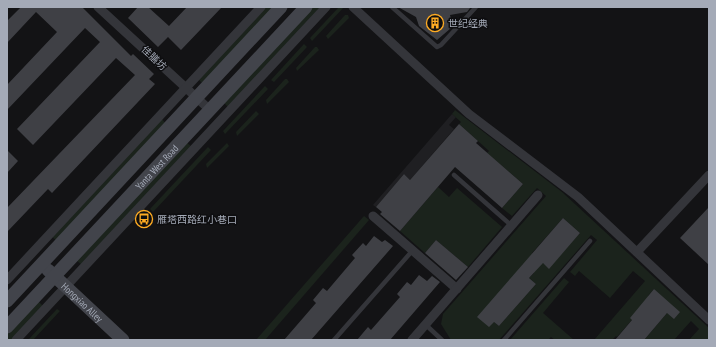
<svg xmlns="http://www.w3.org/2000/svg" width="716" height="347" viewBox="0 0 716 347" font-family="'PT Sans Narrow','Noto Sans SC',sans-serif">
<style>
.built{fill:#1f1f22}
.green{fill:#1b231c;fill-rule:evenodd}
.building{fill:#3f4045}
.lines{fill:none;stroke-linecap:round;stroke-linejoin:round}
.lane{stroke:#34353a;stroke-width:4.5}
.street{stroke:#34353a;stroke-width:9}
.secondary{stroke:#42444b;stroke-width:13}
.labels{text-anchor:middle;dominant-baseline:central;stroke-width:3;stroke-linejoin:round;paint-order:stroke}
.poi-label{font-size:10px;fill:#a4aab7;stroke:#0e0e10;text-anchor:start}
.street-label{font-size:10px;fill:#a4aab7;stroke:#0e0e10}
</style>
<rect width="100%" height="100%" fill="#131315"/>
<!-- built -->
<polygon class="built" points="452,114 456,117 449,125 454,129 410,180 404,174 376,207 373,205"/>
<!-- green -->
<g class="green">
<polygon points="265,7 275,7 203,84 198,79"/>
<polygon points="312,7 322,7 229,108 223,102"/>
<polygon points="339,7 344,7 312,41 310,38"/>
<polygon points="345,15 348,15 349,18 328,39 326,36"/>
<polygon points="304,44 307,47 274,82 271,80"/>
<polygon points="315,47 317,47 319,50 297,71 296,68"/>
<polygon points="285,79 287,79 289,82 267,104 266,100"/>
<polygon points="265,86 268,89 225,134 223,131"/>
<path d="M455,110L562,192L709,328V340H689L699,329L691,321L674,340H644L667,313L654,289L648,296L650,299L617,337L616,336L612,340H594L645,281L633,271L610,298L579,271L575,276L570,272L597,240L591,235L499,340H451L441,324L443,314L546,196L537,188L512,216L502,208L523,184L487,153L489,151L459,124L461,122L452,114ZM563,218L580,233L549,268L532,253ZM523,264L534,273L529,278L536,284L499,326L494,322Z"/>
<polygon points="256,111 259,114 237,136 236,132"/>
<polygon points="161,118 166,124 57,241 51,236"/>
<polygon points="186,142 192,147 82,265 76,260"/>
<polygon points="227,143 229,146 207,168 206,164"/>
<polygon points="208,147 211,150 153,212 150,209"/>
<polygon points="438,187 449,197 457,188 502,227 468,267 436,240 425,253 400,231"/>
<polygon points="364,216 369,220 265,340 256,340"/>
<polygon points="564,278 569,282 543,313 574,340 555,340 551,337 548,340 510,340"/>
<polygon points="38,301 43,306 12,340 7,340 7,334"/>
<polygon points="57,309 60,311 33,340 28,340"/>
</g>
<!-- building -->
<g class="building">
<polygon points="21,7 82,7 131,56 133,54 154,74 149,79 155,84 52,193 48,189 7,232 7,208 135,75 116,58 33,145 17,129 100,42 85,28 7,110 7,85 57,32 36,12 7,43 7,21"/>
<polygon points="138,7 148,7 169,26 187,7 222,7 181,50 168,37 158,47 128,18"/>
<polygon points="398,7 470,7 470,8 467,12 450,15 452,23 451,28 437,40 419,26 416,17"/>
<polygon points="459,124 478,141 476,143 523,184 502,208 455,167 400,231 380,214 382,212 376,207 404,174 410,180"/>
<polygon points="7,150 18,161 7,173"/>
<polygon points="709,207 709,265 680,238"/>
<polygon points="563,218 580,233 549,269 543,263 529,278 536,284 499,326 494,322 489,327 477,317"/>
<polygon points="374,236 382,242 385,240 393,246 311,340 284,340 316,303 313,300 323,288 327,291 355,258 352,255 363,243 366,246"/>
<polygon points="436,240 468,267 456,280 425,253"/>
<polygon points="419,275 427,281 432,276 440,282 390,340 357,340 368,327 371,330 400,297 397,294 407,282 411,285"/>
<polygon points="654,289 680,312 674,319 667,313 644,340 615,340 632,320 630,318"/>
</g>
<g class="lines">
<!-- lane -->
<g class="lane">
<polyline points="392,7 437,47 441,45 476,7"/>
<polyline points="454,175 512,226"/>
<polyline points="426,325 442,340"/>
<polyline points="334,340 413,250"/>
<polyline points="504,340 590,241"/>
</g>
<!-- street -->
<g class="street">
<polyline points="98,7 210,110"/>
<polyline points="353,7 469,114 578,197 709,320"/>
<polyline points="373,216 457,289"/>
<polyline points="637,252 709,175"/>
<polyline points="7,280 261,7"/>
<polyline points="16,340 326,7"/>
<polyline points="412,340 538,195"/>
</g>
<!-- secondary -->
<g class="secondary">
<path id="s1" d="M48,270L123,340"/>
<polyline points="7,301 281,7"/>
<path id="s2" d="M7,327L306,7"/>
</g>
</g>
<!-- icons -->
<defs>
<g id="building-ring" transform="scale(0.9)"><circle r="9.5" fill="#0e0e10" stroke="#feab23" stroke-width="1.5"/><path d="M-4-6H4V6H1V3H-1V6H-4ZM-2.5-4.3h1.7v1.8h-1.7ZM.8-4.3h1.7v1.8H.8ZM-2.5-1h1.7V.8h-1.7ZM.8-1h1.7V.8H.8Z" fill="#feab23"/></g>
<g id="bus-ring" transform="scale(0.9)"><circle r="9.5" fill="#0e0e10" stroke="#feab23" stroke-width="1.5"/><path d="M-5-6H5V4H4V6H2V4H-2V6H-4V4H-5ZM-3.5-4V0h7V-4ZM-3.5 1.2v1.5H-2V1.2ZM2 1.2v1.5H3.5V1.2Z" fill="#feab23"/></g>
</defs>
<g fill-rule="evenodd">
<use href="#building-ring" x="435" y="23"/>
<use href="#bus-ring" x="144" y="219"/>
</g>
<g class="labels">
<!-- poi labels -->
<g class="poi-label">
<text x="448" y="23">世纪经典</text>
<text x="157" y="219">雁塔西路红小巷口</text>
</g>
<!-- street labels -->
<g class="street-label">
<text transform="translate(154 58) rotate(43)">佳膳坊</text>
<text stroke="none"><textPath href="#s2" startOffset="219">Yanta West Road</textPath></text>
<text stroke="none"><textPath href="#s1" startOffset="47">Hongxiao Alley</textPath></text>
</g>
</g>
<!-- border -->
<rect width="716" height="347" fill="none" stroke="#a4aab7" stroke-width="16"/>
</svg>
